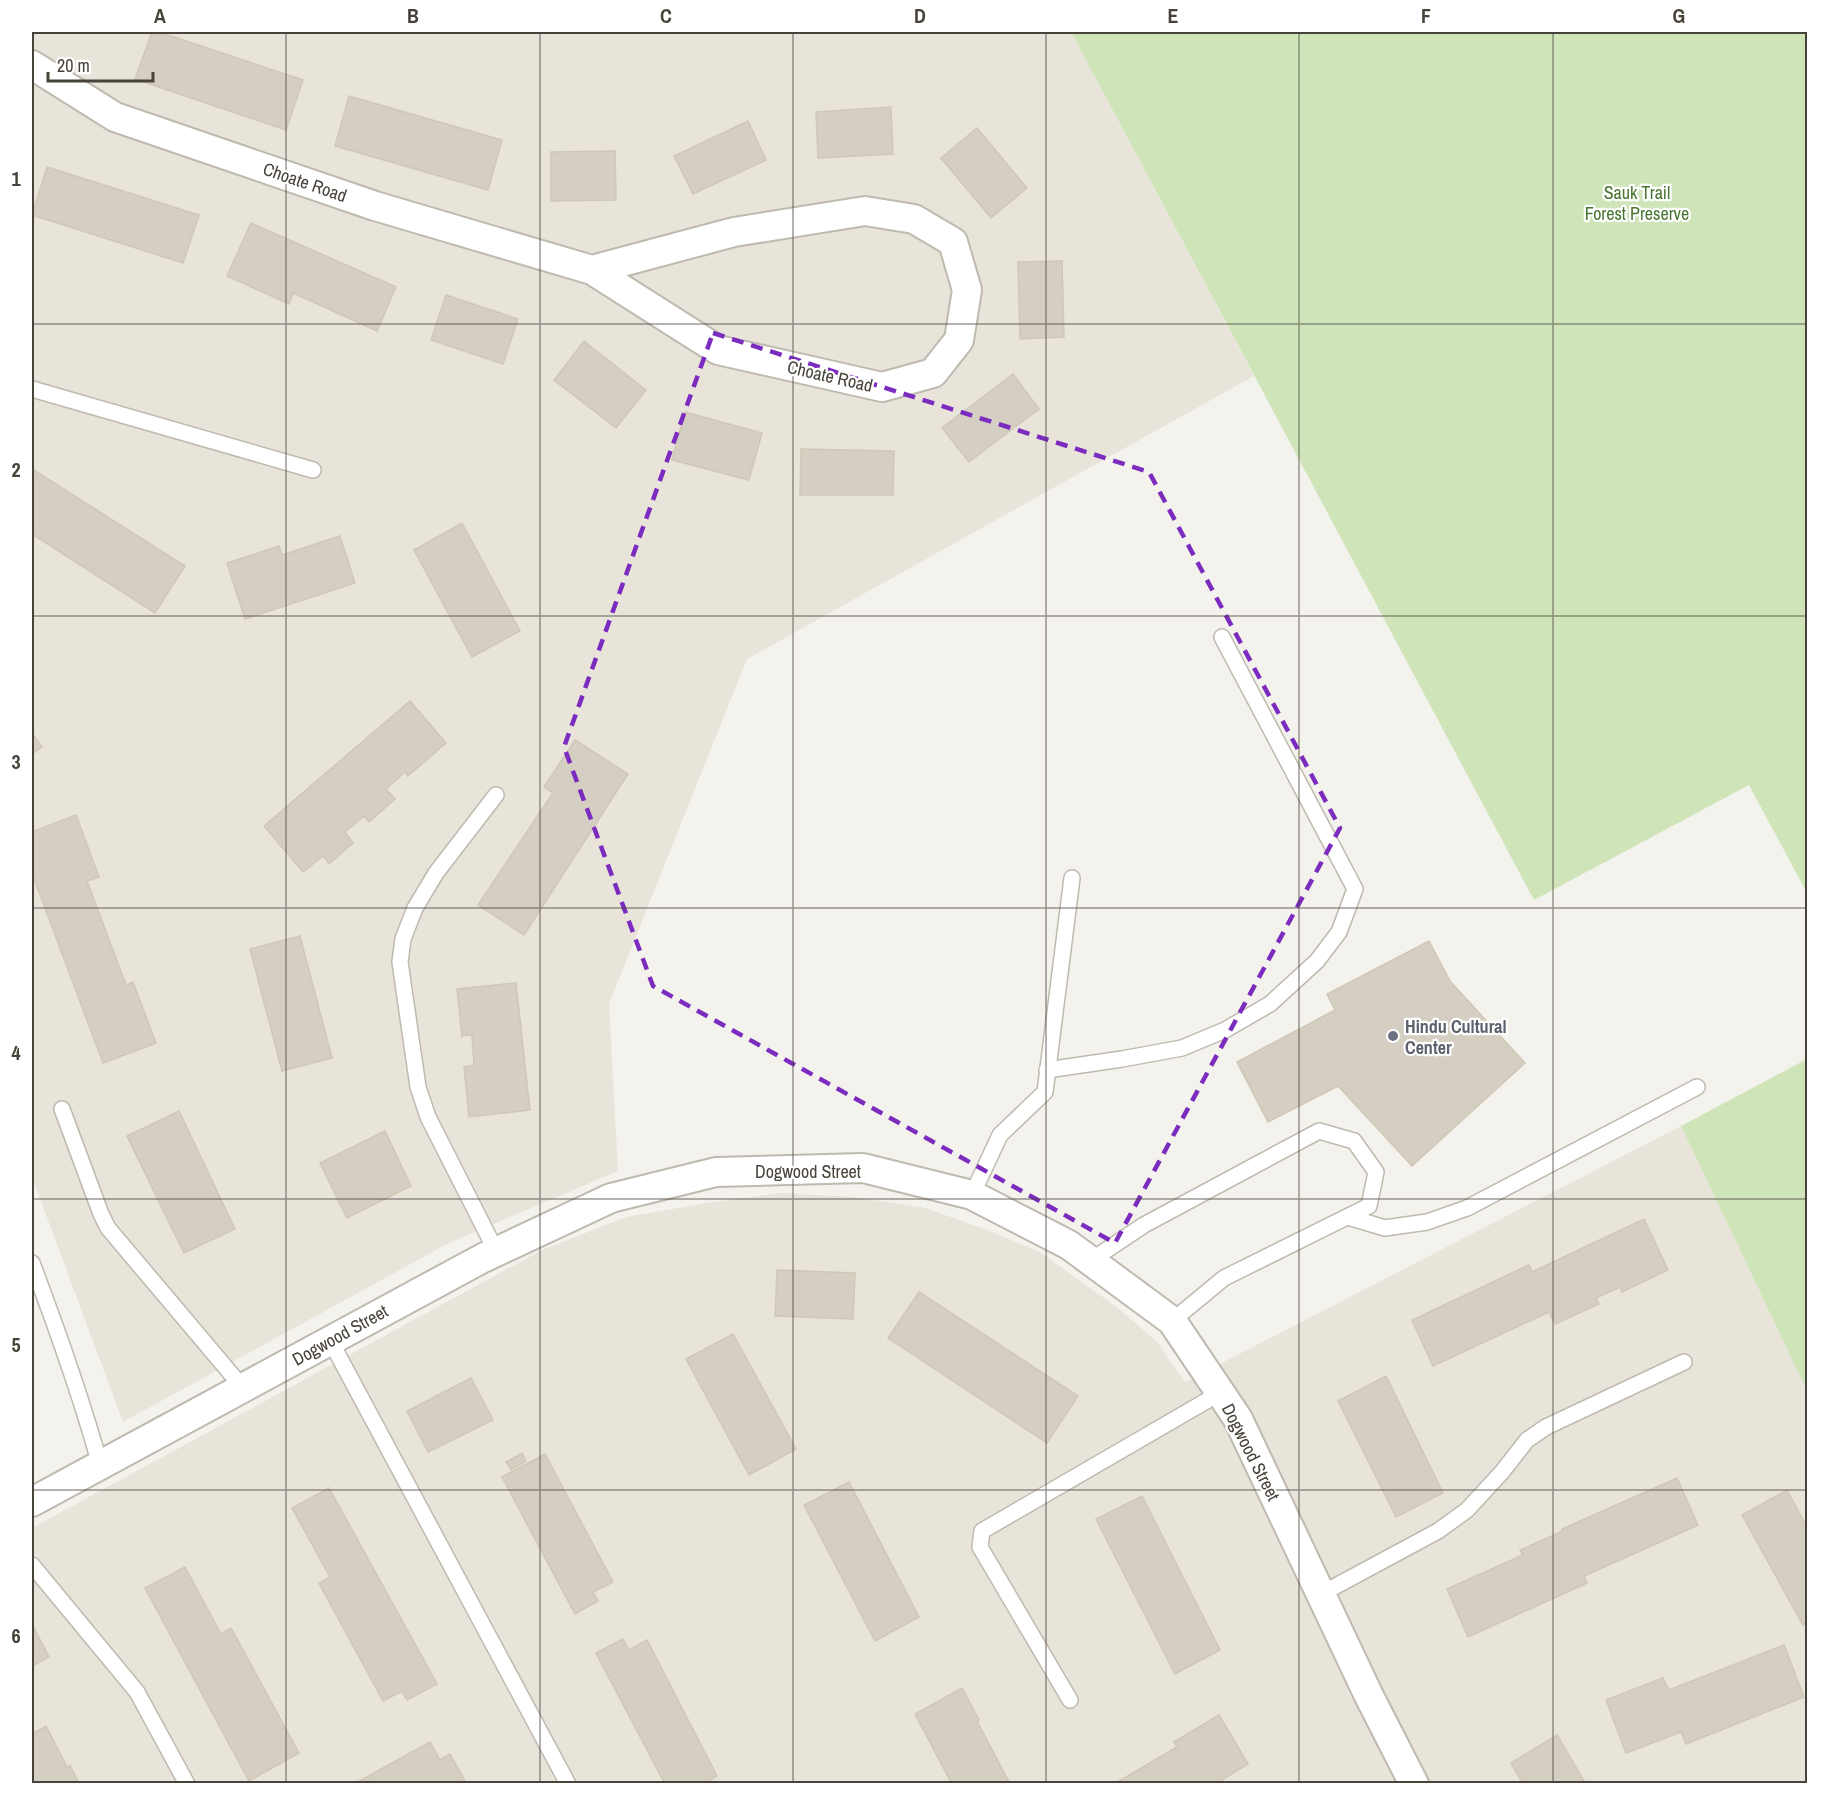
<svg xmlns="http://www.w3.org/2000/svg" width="1839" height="1815" viewBox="0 0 1839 1815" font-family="'Archivo Narrow',sans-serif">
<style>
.residential{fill:#e8e4da}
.green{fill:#cfe5b9}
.building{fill:#d5cec2;stroke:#d0c7b6;stroke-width:1.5}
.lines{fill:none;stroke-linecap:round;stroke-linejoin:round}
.service-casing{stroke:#bfbaaf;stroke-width:18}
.minor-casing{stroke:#bfbaaf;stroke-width:32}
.service{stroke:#fff;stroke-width:15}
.minor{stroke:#fff;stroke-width:28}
.marked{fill:none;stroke:#7b2cbf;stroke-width:4.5;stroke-dasharray:12 8;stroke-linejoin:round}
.grid{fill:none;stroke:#48433a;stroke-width:1.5;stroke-opacity:0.55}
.worship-dot{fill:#6b7280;stroke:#fff;stroke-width:2}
.labels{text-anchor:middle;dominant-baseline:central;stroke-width:4.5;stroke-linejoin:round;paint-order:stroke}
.street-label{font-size:18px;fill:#48433a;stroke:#fff}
.park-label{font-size:18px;fill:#487631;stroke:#fff}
.worship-label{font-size:18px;font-weight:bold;fill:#5b616d;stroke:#fff;text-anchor:start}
.neatline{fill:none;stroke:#48433a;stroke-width:2}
.grid-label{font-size:20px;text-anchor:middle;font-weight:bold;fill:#48433a}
</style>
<rect width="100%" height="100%" fill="#f4f2ec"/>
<!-- residential -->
<g class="residential">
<polygon points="32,32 1071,32 1254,376 747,659 609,1004 618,1171 447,1244 123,1422 32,1177"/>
<polygon points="1681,1126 1807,1391 1807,1783 32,1784 32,1528 542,1250 626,1217 707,1203 780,1193 854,1197 925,1208 985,1229 1040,1252 1118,1308 1157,1342 1185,1382"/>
</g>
<!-- green -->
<g class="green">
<polygon points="1071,32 1807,32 1807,893 1749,785 1534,900"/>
<polygon points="1807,1059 1807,1391 1681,1126"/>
</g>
<!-- building -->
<g class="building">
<polygon points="152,32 159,32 303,80 286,130 135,79"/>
<polygon points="349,96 502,140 488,190 335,146"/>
<polygon points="891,107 893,154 818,158 816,112"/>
<polygon points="748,121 766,160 693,194 674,156"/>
<polygon points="977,128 1027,188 991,218 941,158"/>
<polygon points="615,151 616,200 551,201 551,152"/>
<polygon points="47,167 199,215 183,263 32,215"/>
<polygon points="251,223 396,287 377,331 293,293 289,304 227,276"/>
<polygon points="1062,261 1064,337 1020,339 1018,262"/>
<polygon points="446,295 518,319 503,364 431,340"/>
<polygon points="584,341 646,390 616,428 554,380"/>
<polygon points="1013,374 1039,409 969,462 942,428"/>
<polygon points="685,412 762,433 749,480 672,460"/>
<polygon points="801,449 894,451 893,495 800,495"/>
<polygon points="32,469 185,566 155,613 32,534"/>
<polygon points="462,523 520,631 472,657 414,550"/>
<polygon points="340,536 355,583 245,619 227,563 279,546 282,555"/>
<polygon points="410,701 446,743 408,776 405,772 386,789 395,799 369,822 364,816 345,832 353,843 329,864 323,856 303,872 264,826"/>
<polygon points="32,733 42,747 32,754"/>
<polygon points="575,740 628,774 524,935 478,905 553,793 544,787"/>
<polygon points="76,815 99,877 87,881 126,985 133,982 156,1043 103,1063 32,873 32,832"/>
<polygon points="300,936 332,1058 282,1071 250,949"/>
<polygon points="1429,941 1450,981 1525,1063 1412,1166 1338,1086 1268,1122 1237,1062 1335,1010 1327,994"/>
<polygon points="516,983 530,1110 469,1117 464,1067 474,1065 472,1035 462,1036 457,989"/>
<polygon points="179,1111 235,1229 184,1253 127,1136"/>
<polygon points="385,1131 411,1186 347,1218 320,1163"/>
<polygon points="1644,1219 1668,1270 1622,1292 1620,1287 1596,1298 1599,1304 1555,1324 1549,1312 1433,1366 1412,1320 1529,1265 1532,1272"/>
<polygon points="777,1270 855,1273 853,1319 775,1316"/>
<polygon points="919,1292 1078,1396 1047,1443 888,1338"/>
<polygon points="733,1334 796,1449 749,1475 686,1359"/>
<polygon points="1386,1376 1443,1493 1396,1517 1338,1401"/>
<polygon points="471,1378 493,1420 428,1452 407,1411"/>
<polygon points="522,1453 526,1461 511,1470 506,1462"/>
<polygon points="545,1454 613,1582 593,1592 598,1601 575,1614 502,1477"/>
<polygon points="1677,1478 1698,1525 1584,1576 1587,1583 1468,1637 1447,1589 1523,1555 1520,1550 1563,1531 1562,1529"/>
<polygon points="849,1482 919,1617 875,1641 804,1505"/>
<polygon points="329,1488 437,1684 407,1700 402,1691 383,1701 319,1583 330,1577 292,1508"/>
<polygon points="1787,1490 1808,1529 1808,1623 1803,1625 1742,1515"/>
<polygon points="1142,1496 1220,1650 1175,1674 1096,1519"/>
<polygon points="185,1567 221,1634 231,1628 299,1753 249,1781 145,1588"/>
<polygon points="32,1624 49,1657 32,1666"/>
<polygon points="623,1639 629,1650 647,1640 717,1776 703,1784 665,1784 596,1653"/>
<polygon points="1784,1645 1804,1697 1686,1744 1681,1732 1626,1753 1606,1700 1663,1678 1669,1690"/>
<polygon points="962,1688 979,1720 977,1721 1010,1784 952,1784 915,1714"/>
<polygon points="1219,1715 1248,1764 1215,1784 1114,1784 1177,1747 1174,1742"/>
<polygon points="46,1726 67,1767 70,1765 79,1784 32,1784 32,1734"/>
<polygon points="1557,1735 1586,1784 1523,1784 1511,1763"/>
<polygon points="430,1742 440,1760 450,1754 465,1781 461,1784 354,1784"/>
</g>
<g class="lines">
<!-- service casing -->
<g class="service-casing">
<g id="service">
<polyline points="32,389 313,470"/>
<polyline points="1047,1070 1122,1059 1182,1048 1225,1030 1270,1004 1317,961 1339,932 1355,889 1222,637"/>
<polyline points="62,1109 101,1214 108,1228 243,1388"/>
<polyline points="972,1195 1000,1135 1045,1092 1072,878"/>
<polyline points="1348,1217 1385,1228 1427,1222 1467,1208 1697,1087"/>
<polyline points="496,1251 428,1117 418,1087 400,962 403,939 415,908 436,873 496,795"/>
<polyline points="1090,1261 1144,1225 1319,1131 1354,1141 1376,1172 1369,1206 1224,1278 1172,1321"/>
<path d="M32,1263C57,1329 81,1396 100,1465"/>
<polyline points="330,1340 568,1784"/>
<polyline points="32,1565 137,1692 187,1784"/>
<polyline points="1321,1594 1438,1531 1467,1510 1502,1472 1527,1440 1546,1427 1684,1362"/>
<polyline points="1070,1700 980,1547 982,1531 1220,1393"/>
</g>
</g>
<!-- minor casing -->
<g class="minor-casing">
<g id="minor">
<polyline points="32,65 115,117 375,206 592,270 718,350 882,387 933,373 959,340 967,290 953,242 914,219 865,211 734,232 592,270"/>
<polyline points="32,1502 483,1258 611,1198 716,1172 863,1168 972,1195 1069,1245 1172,1321 1238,1419 1369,1696 1414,1784"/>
</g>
</g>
<!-- service -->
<use href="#service" class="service"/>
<!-- minor -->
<use href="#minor" class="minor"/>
</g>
<!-- marked area -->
<path class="marked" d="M713,333L1149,472L1340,828L1115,1243L653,986L564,747Z"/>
<!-- grid -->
<path class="grid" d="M286,32V1784M540,32V1784M793,32V1784M1046,32V1784M1299,32V1784M1553,32V1784M32,324H1808M32,616H1808M32,908H1808M32,1199H1808M32,1490H1808"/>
<!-- markers -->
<circle class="worship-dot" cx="1393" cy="1036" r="6"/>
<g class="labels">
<!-- street labels -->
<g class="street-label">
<text transform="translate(305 182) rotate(19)">Choate Road</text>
<text transform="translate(830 376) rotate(13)">Choate Road</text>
<text x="808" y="1171">Dogwood Street</text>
<text transform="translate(340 1335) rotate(-29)">Dogwood Street</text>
<text transform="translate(1251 1452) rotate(63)">Dogwood Street</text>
</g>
<!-- park labels -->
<g class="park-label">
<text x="1637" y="192">Sauk Trail<tspan x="1637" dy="21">Forest Preserve</tspan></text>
</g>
<!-- worship labels -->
<g class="worship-label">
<text x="1405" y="1026">Hindu Cultural<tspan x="1405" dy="21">Center</tspan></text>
</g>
</g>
<!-- border -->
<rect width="1839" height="1815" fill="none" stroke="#ffffff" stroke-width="66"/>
<!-- scale -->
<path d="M48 72v9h105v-9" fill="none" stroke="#48433a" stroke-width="3"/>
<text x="57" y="72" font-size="18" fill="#48433a" stroke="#ffffff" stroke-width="4.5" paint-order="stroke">20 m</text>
<rect x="33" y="33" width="1773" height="1749" class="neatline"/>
<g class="grid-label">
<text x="160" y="23">A</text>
<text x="413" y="23">B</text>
<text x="666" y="23">C</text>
<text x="920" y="23">D</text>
<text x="1173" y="23">E</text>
<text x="1426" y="23">F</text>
<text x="1679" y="23">G</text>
<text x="16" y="186">1</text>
<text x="16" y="477">2</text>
<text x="16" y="769">3</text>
<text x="16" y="1060">4</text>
<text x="16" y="1352">5</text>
<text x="16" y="1643">6</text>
</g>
</svg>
